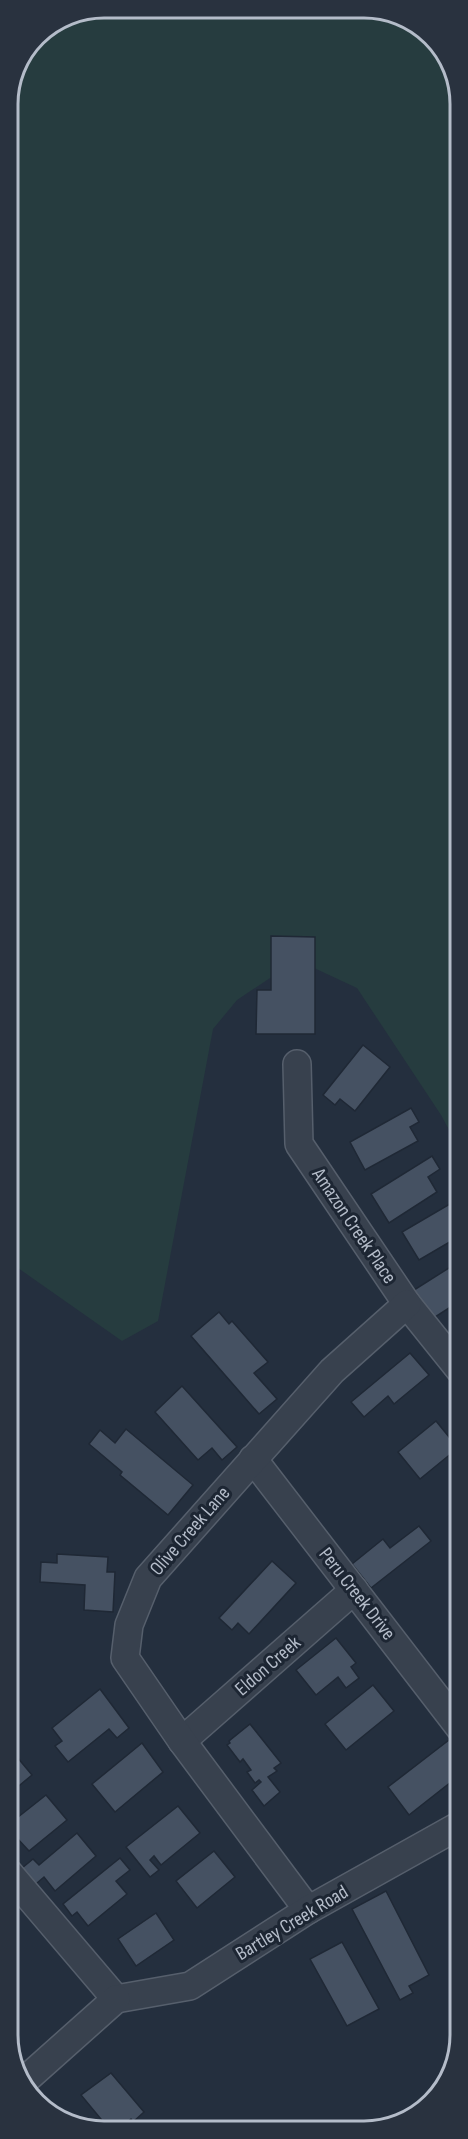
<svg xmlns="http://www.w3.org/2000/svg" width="468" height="2139" viewBox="0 0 468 2139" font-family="'Sofia Sans Condensed',sans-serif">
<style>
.green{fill:#263c3f}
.building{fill:#455162;stroke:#1f2835;stroke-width:1.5}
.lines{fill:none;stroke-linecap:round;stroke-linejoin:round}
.street-casing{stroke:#565f6c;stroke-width:30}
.street{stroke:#38414e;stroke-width:27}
.labels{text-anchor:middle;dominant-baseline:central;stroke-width:6;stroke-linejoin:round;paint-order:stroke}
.street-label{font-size:20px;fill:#b4bcc9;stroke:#1d2633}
.rim{fill:none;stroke:#b4bcc9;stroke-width:3}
</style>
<rect width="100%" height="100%" fill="#242f3e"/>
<!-- green -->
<polygon class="green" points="104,8 388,11 437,41 460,92 460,1150 441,1115 357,988 297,960 237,1000 213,1029 158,1321 122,1341 8,1261 8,98 36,36"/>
<!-- building -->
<g class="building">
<polygon points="271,936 315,937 315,1034 256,1034 257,990 271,990"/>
<polygon points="363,1045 390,1067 355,1111 340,1099 335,1105 323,1095"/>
<polygon points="411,1108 419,1122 410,1127 418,1141 365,1170 350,1142"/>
<polygon points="432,1156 440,1169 428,1177 437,1192 389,1223 371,1194"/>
<polygon points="460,1198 460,1219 458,1220 460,1224 460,1236 419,1260 402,1232"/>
<polygon points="460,1261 460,1301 432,1319 414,1290"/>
<polygon points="219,1312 229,1324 232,1321 268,1362 254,1373 277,1399 259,1414 191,1336"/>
<polygon points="410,1353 429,1375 394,1404 388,1396 364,1417 351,1402"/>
<polygon points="182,1386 237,1447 222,1460 212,1448 198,1460 155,1412"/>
<polygon points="436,1421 458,1448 420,1479 398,1452"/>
<polygon points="126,1429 193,1485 168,1515 120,1475 122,1472 89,1444 100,1430 115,1443"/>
<polygon points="419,1526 431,1541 371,1588 352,1564 383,1539 390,1548"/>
<polygon points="57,1554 108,1557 107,1572 115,1572 113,1612 84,1610 85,1585 40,1582 41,1562 57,1563"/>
<polygon points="272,1561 296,1583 249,1634 238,1623 232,1630 219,1618"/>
<polygon points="336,1638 356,1663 351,1667 359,1678 346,1688 338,1677 316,1695 296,1670"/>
<polygon points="373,1685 394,1711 346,1750 325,1724"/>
<polygon points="100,1689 129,1728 117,1738 109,1729 68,1762 55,1746 62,1741 52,1728"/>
<polygon points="250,1724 281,1763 274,1768 277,1771 268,1777 280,1792 264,1806 252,1790 261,1782 259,1780 255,1783 247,1772 251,1770 243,1759 240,1762 227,1745 230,1743 229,1741"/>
<polygon points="449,1740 460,1754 460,1775 409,1815 388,1787"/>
<polygon points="142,1743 163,1772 115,1812 92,1784"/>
<polygon points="12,1751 32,1775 8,1795 8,1754"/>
<polygon points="46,1795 67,1820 29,1851 17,1838 9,1844 8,1825"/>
<polygon points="178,1806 200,1833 161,1865 154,1856 150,1860 159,1870 150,1877 126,1847"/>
<polygon points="77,1833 96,1856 55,1891 44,1877 30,1889 16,1873 33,1859 39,1865"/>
<polygon points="214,1851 235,1877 197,1908 176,1881"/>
<polygon points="120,1858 130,1870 116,1881 127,1894 88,1926 77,1912 72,1916 63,1904"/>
<polygon points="386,1891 429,1975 409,1986 413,1993 400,2000 352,1909"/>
<polygon points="156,1913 174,1940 136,1966 118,1939"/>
<polygon points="342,1942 379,2009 347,2026 310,1959"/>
<polygon points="111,2073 144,2112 133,2122 131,2119 118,2130 110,2130 81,2095"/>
<polygon points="65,2111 76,2124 60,2115"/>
</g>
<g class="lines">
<!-- street casing -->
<g class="street-casing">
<g id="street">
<polyline points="297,1064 299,1144 407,1304 460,1370"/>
<polyline points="253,1459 460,1728"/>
<polyline points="182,1741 354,1590"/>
<polyline points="8,1872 116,1999"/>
<polyline points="308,1910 182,1741 125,1658 129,1625 148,1578 332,1371 407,1304"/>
<polyline points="116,1999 190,1986 308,1910 460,1825"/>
<polyline points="24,2081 116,1999"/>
</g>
</g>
<!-- street -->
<use href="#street" class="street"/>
</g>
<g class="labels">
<!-- street labels -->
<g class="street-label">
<text transform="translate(354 1226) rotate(56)">Amazon Creek Place</text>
<text transform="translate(190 1531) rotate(-49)">Olive Creek Lane</text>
<text transform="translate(357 1594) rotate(52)">Peru Creek Drive</text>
<text transform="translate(268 1666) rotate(-41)">Eldon Creek</text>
<text transform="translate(292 1923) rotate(-31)">Bartley Creek Road</text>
</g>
</g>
<!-- crop -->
<path d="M0 0H468V2139H0ZM104 18H364A86 86 0 0 1 450 104V2035A86 86 0 0 1 364 2121H104A86 86 0 0 1 18 2035V104A86 86 0 0 1 104 18Z" fill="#29323f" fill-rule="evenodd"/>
<path class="rim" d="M104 18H364A86 86 0 0 1 450 104V2035A86 86 0 0 1 364 2121H104A86 86 0 0 1 18 2035V104A86 86 0 0 1 104 18Z"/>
</svg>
